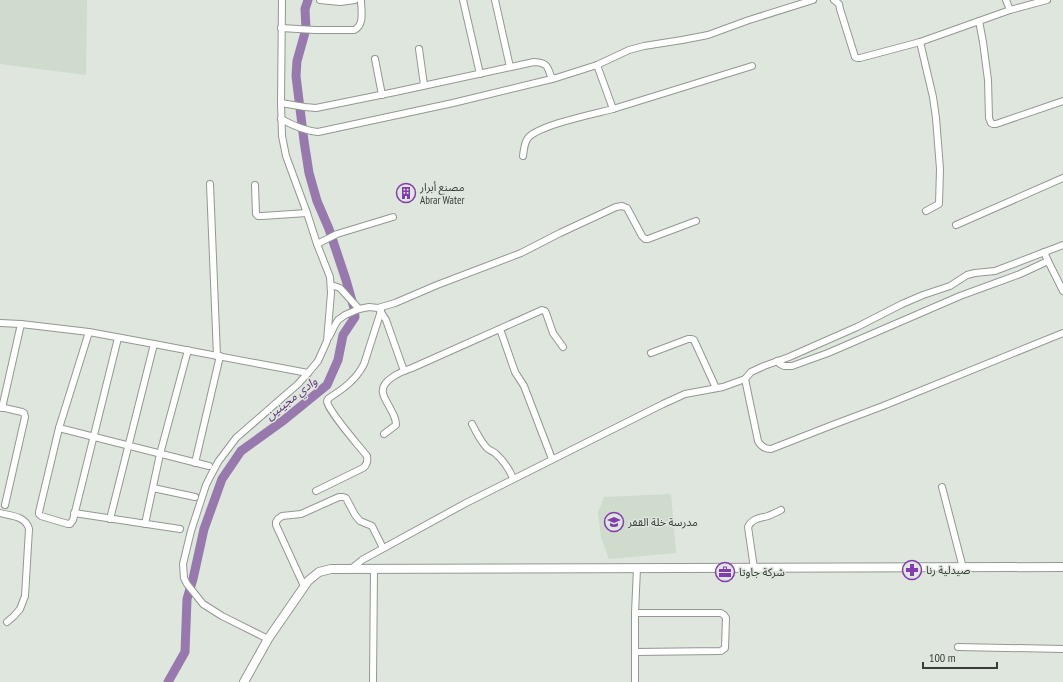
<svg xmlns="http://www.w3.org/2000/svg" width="1063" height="682" viewBox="0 0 1063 682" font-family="'PT Sans Narrow','Noto Sans Arabic',sans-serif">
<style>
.built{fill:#cedbcd}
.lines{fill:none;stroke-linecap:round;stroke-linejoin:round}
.river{stroke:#9779ad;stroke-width:9}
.street-casing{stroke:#919991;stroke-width:8}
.secondary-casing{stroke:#919991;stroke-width:10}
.street{stroke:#fff;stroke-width:6}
.secondary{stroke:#fff;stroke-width:8}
.labels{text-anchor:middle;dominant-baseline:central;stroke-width:3;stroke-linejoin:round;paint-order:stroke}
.poi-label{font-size:11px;fill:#393c38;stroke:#dee6de;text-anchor:start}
.water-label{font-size:12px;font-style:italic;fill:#60397b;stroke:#dee6de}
</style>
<rect width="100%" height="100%" fill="#dee6de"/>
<!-- built -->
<g class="built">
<polygon points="0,0 87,0 86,75 0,64"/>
<polygon points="671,494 676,553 609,559 601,537 598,513 604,497"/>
</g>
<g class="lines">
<!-- river -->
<polyline class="river" points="168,682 185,652 187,599 193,579 204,529 222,479 241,451 284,420 327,385 338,360 343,335 355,317 354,308 346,280 329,229 317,201 309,173 304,141 296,76 297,61 306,29 305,9 308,0"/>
<!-- street casing -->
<g class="street-casing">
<g id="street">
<polyline points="320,0 340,2 355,0"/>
<polyline points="463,0 480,74"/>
<polyline points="495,0 510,67"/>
<polyline points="834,0 839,4 840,9 855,57 857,58 860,58 920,42 1010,10 1047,0"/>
<polyline points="1006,0 1010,10"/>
<polyline points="979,21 983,42 988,80 989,118 991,123 993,124 996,124 1063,101"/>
<path d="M281,28L315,30H354C365,25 361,10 361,0"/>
<polyline points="920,42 933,97 936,118 940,169 939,204 926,211"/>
<polyline points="419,49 424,85"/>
<polyline points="375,59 382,95"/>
<path d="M281,103L305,107L316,108L395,92L534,62C549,63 547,67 552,79"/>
<polyline points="613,109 752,66"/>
<path d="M281,119C292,125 306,131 318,132L453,103L556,78L597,65L629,50L644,46L682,40L708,35L749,20L813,0"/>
<path d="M523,156C524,150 524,143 528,138C539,125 594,114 613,109L597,65"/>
<polyline points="210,184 217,356"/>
<polyline points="255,185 256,214 258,216 262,216 307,213"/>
<polyline points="956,225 1063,178"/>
<polyline points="317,244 337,234 393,217"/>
<polyline points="1044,252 1048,261 1063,291"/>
<polyline points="331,285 340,288 359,309"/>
<polyline points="379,309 386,320 404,371"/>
<polyline points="0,323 21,324 89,332 154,344 308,373"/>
<polyline points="500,329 515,372 524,386 552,459"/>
<polyline points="89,332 59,428 39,512 39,514 41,516 68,524 70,524 73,520 118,338"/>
<polyline points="329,337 335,325 338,320 345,315 359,309 369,307 378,308 395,303 437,285 521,253 560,233 616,207 622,206 627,208 642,236 645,239 648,239 696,221"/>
<polyline points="651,353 688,339 692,339 694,340 716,388"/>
<polyline points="777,361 780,364 784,366 792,366 828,353 960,296 1020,274 1048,261"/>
<path d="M745,379L758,441C761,447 765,449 771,449L835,424L883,406L1063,333"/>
<polyline points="0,407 22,412 24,413 25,417 5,505"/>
<polyline points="2,408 21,324"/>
<path d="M472,424C476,432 481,442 487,448C489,450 492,451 495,453C503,460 509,469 513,478"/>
<polyline points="59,428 209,466"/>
<path d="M384,434L396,425C396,419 394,415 391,410C389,405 384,399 383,393C380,380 403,371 412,368L542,310L545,311L546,313L553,333L563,347"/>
<polyline points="195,463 220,356"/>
<polyline points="942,487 963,568"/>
<polyline points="153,488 195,497"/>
<path d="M316,491L363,468C367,465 368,461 367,456C359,446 328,411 327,401L329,398C343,389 356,380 364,364L381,311"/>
<path d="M0,513C11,516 26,516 29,529L25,596L20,609L14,616L7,622"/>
<polyline points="74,513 180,529"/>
<polyline points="110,519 154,344"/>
<polyline points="145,524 160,454 188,350"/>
<path d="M754,568L748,527C752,518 761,518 768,516C773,514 777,512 781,510"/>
<polyline points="351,569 362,560 466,503 663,404 685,394 723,387 745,379 751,372 764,366 789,357 857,327 902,304 923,295 950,286 967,275 975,273 995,271 1063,245"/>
<polyline points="304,586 276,525 276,522 278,519 282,516 301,514 339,497 343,497 346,498 355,515 360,521 372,526 383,548"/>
<polyline points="268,639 222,616 203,604 187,584 184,578 183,564 191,531 206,485 210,477 218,462 236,438 298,384 308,373 318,361 327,341 331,293 330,277 317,244 307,213 286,156 282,136 281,103 282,0"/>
<polyline points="958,647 1063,649"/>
<polyline points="635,652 721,651 725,648 726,618 724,615 721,613 635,613"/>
<polyline points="373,682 374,569"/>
<polyline points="635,682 635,613 637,568"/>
</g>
</g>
<!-- secondary casing -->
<g class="secondary-casing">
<polyline id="secondary" points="244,682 268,639 308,581 319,572 331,569 1063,567"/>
</g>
<!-- street -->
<use href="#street" class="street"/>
<!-- secondary -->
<use href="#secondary" class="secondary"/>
</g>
<!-- icons -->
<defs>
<g id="building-ring" transform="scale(1)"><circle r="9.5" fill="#dee6de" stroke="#833cae" stroke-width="1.5"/><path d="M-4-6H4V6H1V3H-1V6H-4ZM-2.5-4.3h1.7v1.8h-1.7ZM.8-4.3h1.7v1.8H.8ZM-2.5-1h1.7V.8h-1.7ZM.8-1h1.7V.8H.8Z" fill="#833cae"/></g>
<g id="school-ring" transform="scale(1)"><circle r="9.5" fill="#dee6de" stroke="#833cae" stroke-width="1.5"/><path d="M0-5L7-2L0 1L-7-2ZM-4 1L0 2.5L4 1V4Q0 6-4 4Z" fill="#833cae"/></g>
<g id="pharmacy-ring" transform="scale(1)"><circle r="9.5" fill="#dee6de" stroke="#833cae" stroke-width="1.5"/><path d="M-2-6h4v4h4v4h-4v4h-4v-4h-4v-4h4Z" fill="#833cae"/></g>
<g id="office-ring" transform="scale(1)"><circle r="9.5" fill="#dee6de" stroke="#833cae" stroke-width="1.5"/><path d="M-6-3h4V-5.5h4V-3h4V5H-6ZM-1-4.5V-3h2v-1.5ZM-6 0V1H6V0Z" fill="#833cae"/></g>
</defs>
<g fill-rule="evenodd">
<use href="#building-ring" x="406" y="193"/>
<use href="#school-ring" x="614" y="522"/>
<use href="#pharmacy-ring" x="912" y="570"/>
<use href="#office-ring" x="725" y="572"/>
</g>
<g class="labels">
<!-- poi labels -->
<g class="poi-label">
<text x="420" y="187">مصنع أبرار<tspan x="420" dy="13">Abrar Water</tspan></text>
<text x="628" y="522">مدرسة خلة القفر</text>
<text x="926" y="570">صيدلية رنا</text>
<text x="739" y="572">شركة جاوتا</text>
</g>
<!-- water labels -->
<g class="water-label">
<text transform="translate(291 398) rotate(-38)">وادي مجينين</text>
</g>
</g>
<!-- scale -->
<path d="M923 662v6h74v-6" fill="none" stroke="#393c38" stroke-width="2"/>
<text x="929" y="662" font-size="12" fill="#393c38" stroke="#dee6de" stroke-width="3" paint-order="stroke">100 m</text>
</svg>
